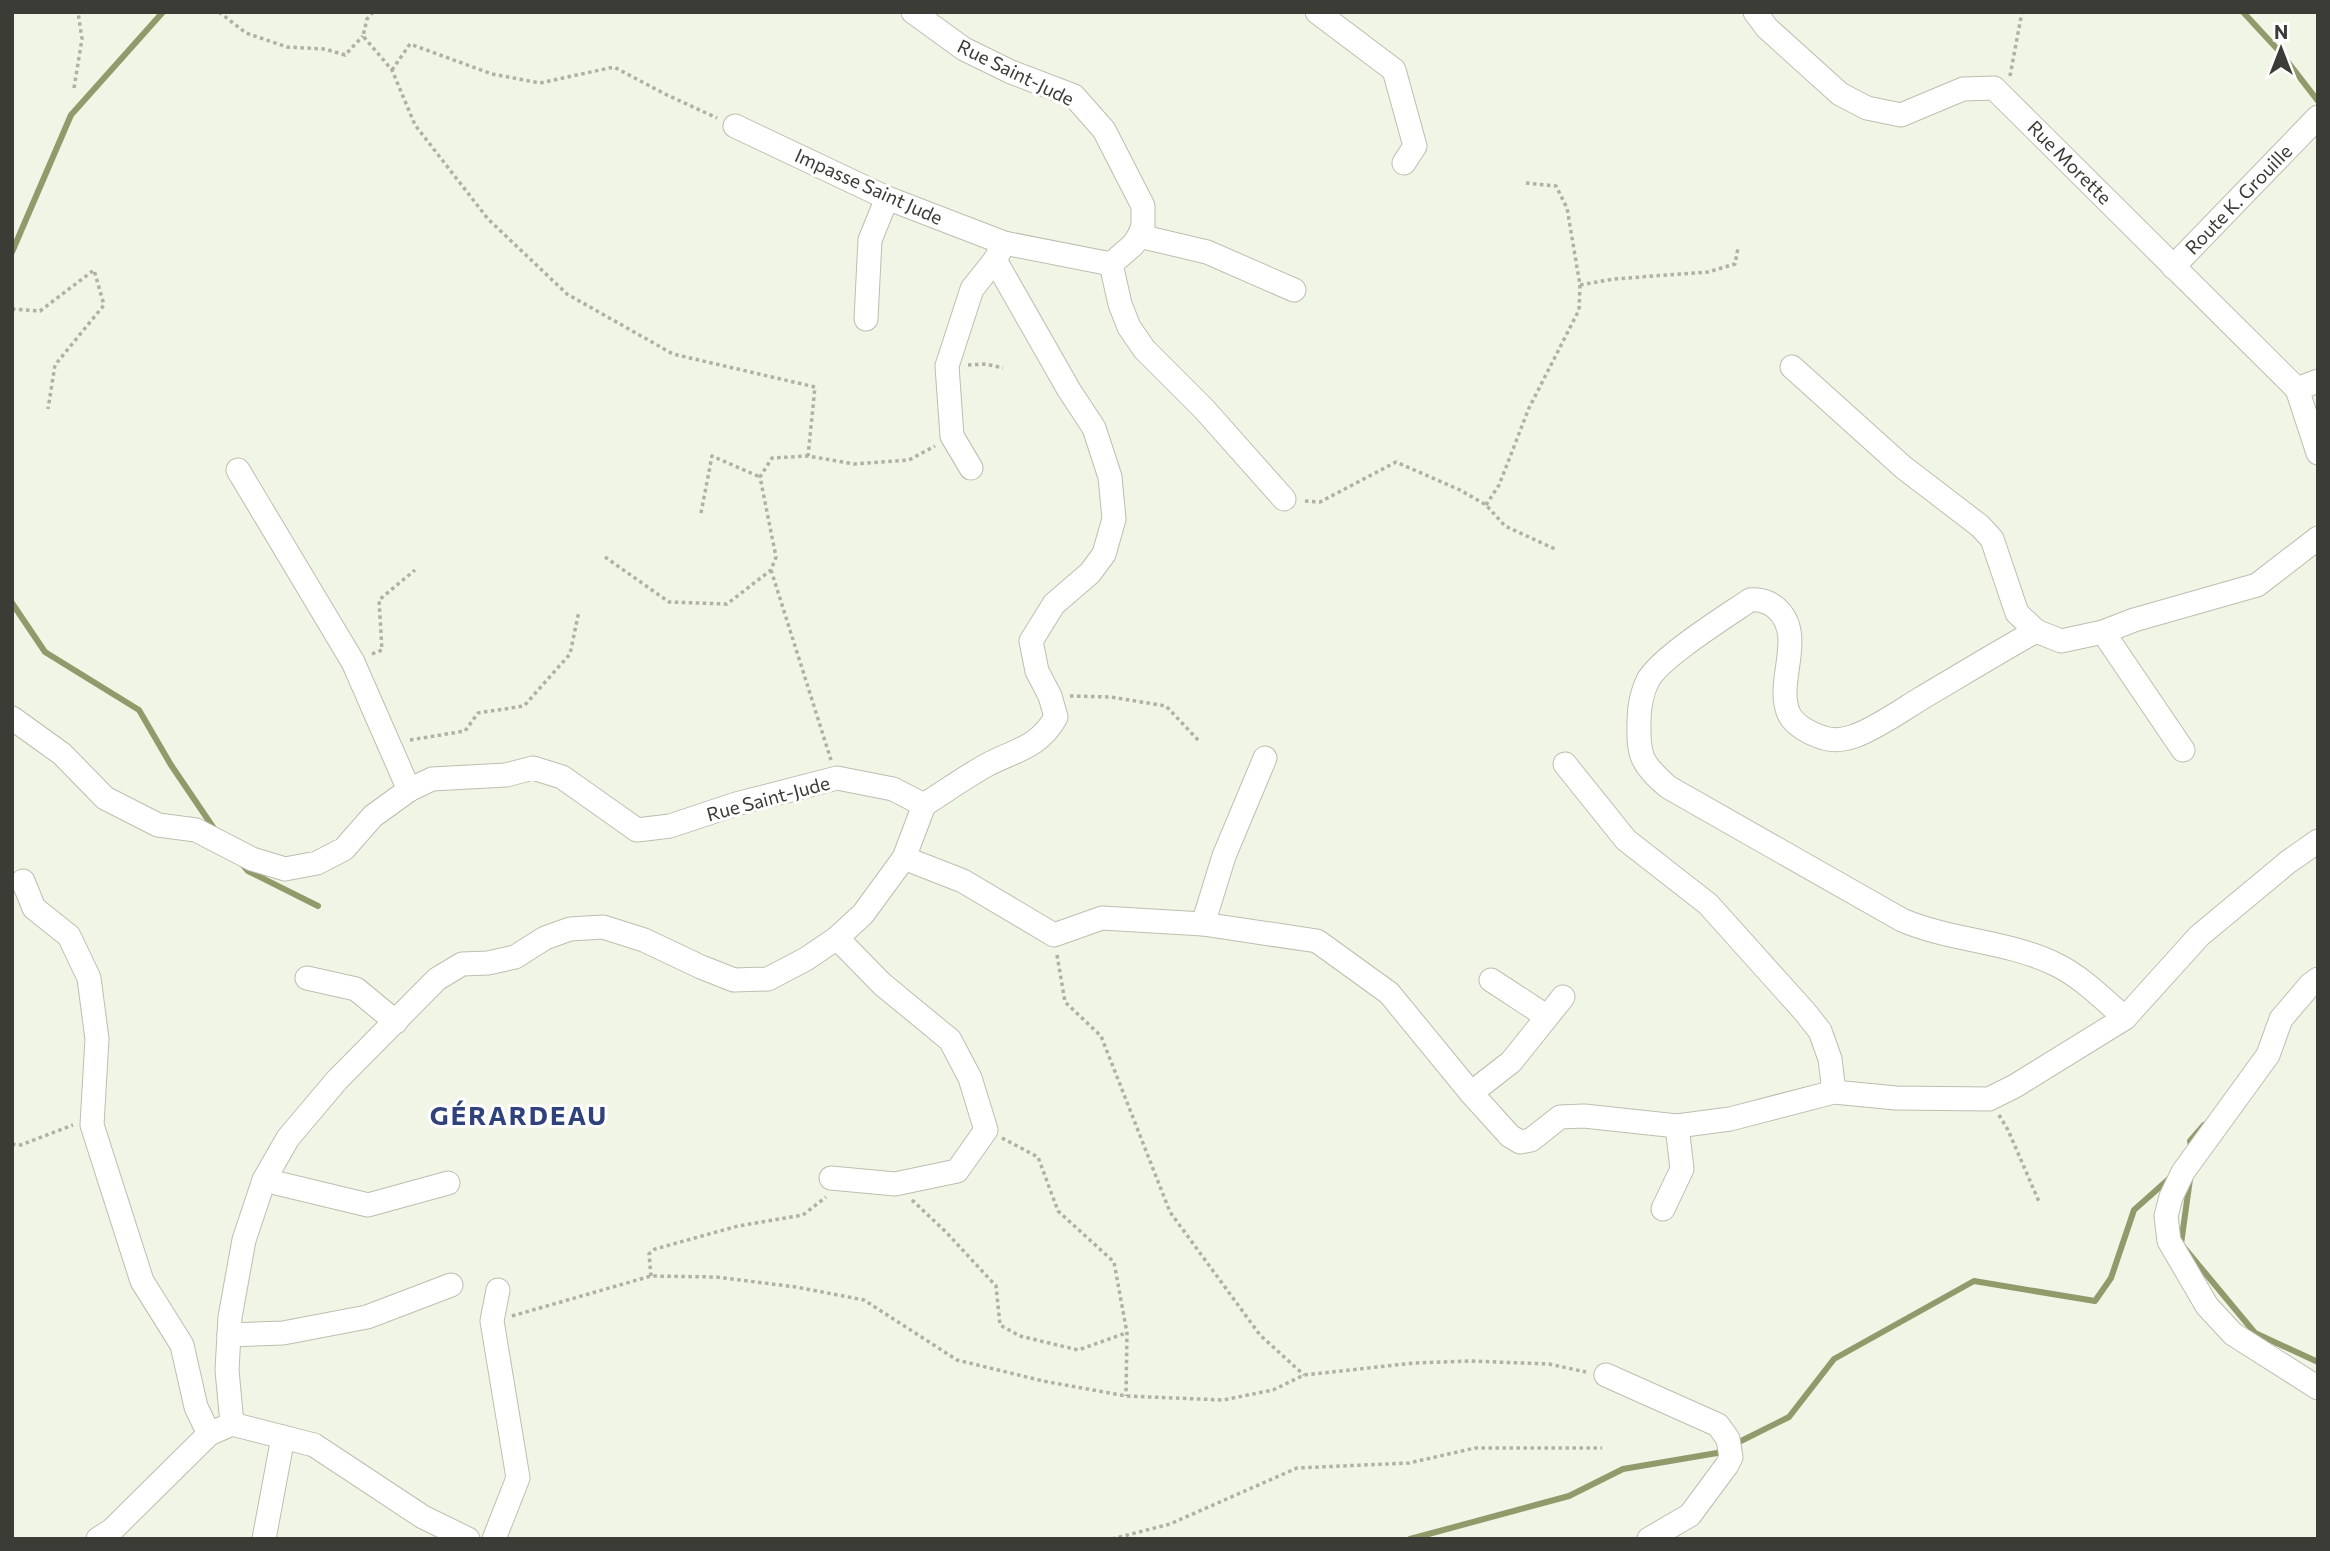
<svg xmlns="http://www.w3.org/2000/svg" width="2330" height="1551" viewBox="0 0 2330 1551" font-family="Commissioner,sans-serif">
<style>
.lines{fill:none;stroke-linecap:round;stroke-linejoin:round}
.stream{stroke:#909a6b;stroke-width:6}
.minor-casing{stroke:#bbbfaf;stroke-width:25}
.path{stroke:#aeb1a4;stroke-width:3.5;stroke-dasharray:3.5 3.5;stroke-linecap:butt}
.minor{stroke:#fff;stroke-width:23}
.labels{text-anchor:middle;dominant-baseline:central;stroke-width:6;stroke-linejoin:round;paint-order:stroke}
.street-label{font-size:19px;fill:#3b3c36;stroke:#fff}
.district-label{font-size:26px;font-weight:bold;letter-spacing:2px;fill:#30427c;stroke:#fff}
</style>
<rect width="100%" height="100%" fill="#f1f5e5"/>
<g class="lines">
<!-- stream -->
<g class="stream">
<polyline points="2243,12 2280,52 2318,101"/>
<polyline points="12,252 71,115 163,12"/>
<polyline points="12,603 45,652 139,710 171,765 215,830"/>
<polyline points="241,863 248,871 318,906"/>
<polyline points="2192,1151 2190,1141 2204,1125"/>
<polyline points="2190,1179 2181,1244 2255,1333 2318,1362"/>
<polyline points="1410,1539 1569,1496 1623,1469 1717,1453 1789,1417 1834,1359 1974,1281 2095,1301 2111,1278 2134,1210 2170,1178"/>
</g>
<!-- minor casing -->
<g class="minor-casing">
<g id="minor">
<polyline points="1317,12 1394,70 1415,146 1404,163"/>
<polyline points="1755,12 1767,28 1840,94 1867,108 1901,115 1963,89 1994,88 2297,389 2318,453"/>
<polyline points="735,126 887,198 1004,243"/>
<polyline points="1139,236 1207,252 1294,290"/>
<polyline points="1111,264 1120,304 1129,327 1144,349 1204,409 1284,499"/>
<polyline points="2173,267 2318,117"/>
<polyline points="866,319 870,240 887,198"/>
<polyline points="1792,367 1903,467 1980,526 1992,539 2017,613 2036,631 2061,641 2103,632 2134,620 2257,585 2318,538"/>
<polyline points="2297,389 2318,381"/>
<polyline points="971,468 952,436 947,366 972,289 995,260"/>
<polyline points="238,470 353,662 409,790"/>
<path d="M2036,631C1997,653 1959,676 1920,699C1899,712 1878,727 1855,736C1846,739 1833,741 1824,738C1811,734 1795,726 1789,714C1774,681 1808,635 1775,607C1767,601 1759,599 1750,600C1725,617 1661,657 1648,680C1641,694 1639,707 1639,722C1638,757 1642,764 1668,787L1902,920C1951,941 2009,941 2057,965C2083,978 2103,999 2125,1018"/>
<polyline points="2103,632 2183,750"/>
<path d="M12,718L62,754L105,798L158,825L196,830L252,859L285,869L317,863L344,849L373,816L409,790L432,779L506,775L533,768L562,777L637,830L670,826L736,804L837,778L893,789L924,805C944,792 964,778 985,766C1014,750 1038,749 1056,717L1050,696L1037,671L1031,641L1054,604L1090,573L1104,554L1114,519L1110,477L1094,428L1069,390L995,260L1004,243L1111,264L1133,245L1139,236L1143,226V206L1104,130L1074,96L1011,72L964,49L913,12"/>
<polyline points="1565,764 1626,840 1708,904 1805,1012 1820,1031 1830,1059 1834,1092"/>
<polyline points="904,858 963,881 1054,935 1102,918 1203,924 1224,856 1265,758"/>
<polyline points="23,881 34,908 69,936 89,978 97,1039 92,1125 142,1281 182,1345 196,1407 209,1434"/>
<polyline points="1203,924 1317,941 1389,993 1471,1093 1510,1136 1520,1142 1531,1140 1560,1117 1584,1116 1677,1126 1730,1119 1834,1092 1896,1098 1989,1099 2015,1086 2125,1018 2199,936 2288,862 2318,841"/>
<polyline points="307,978 356,989 396,1022"/>
<polyline points="2318,979 2310,985 2281,1019 2268,1055 2183,1172 2171,1197 2166,1216 2169,1241 2207,1306 2233,1334 2318,1388"/>
<polyline points="1491,980 1546,1016"/>
<polyline points="1471,1093 1511,1062 1563,997"/>
<polyline points="831,1178 895,1184 957,1171 986,1130 970,1078 950,1040 882,984 837,938"/>
<polyline points="264,1180 368,1205 448,1183"/>
<polyline points="1663,1209 1682,1169 1677,1126"/>
<polyline points="229,1335 283,1333 367,1317 451,1285"/>
<polyline points="1606,1375 1718,1425 1728,1439 1731,1457 1727,1465 1690,1515 1649,1539"/>
<polyline points="232,1424 227,1370 230,1317 244,1240 264,1180 288,1138 337,1080 437,979 462,964 488,963 515,957 545,938 570,929 603,927 644,940 701,967 734,980 768,979 806,959 837,938 863,914 904,858 924,805"/>
<polyline points="98,1539 112,1530 209,1434 232,1424 314,1445 423,1517 468,1539"/>
<polyline points="264,1539 283,1437"/>
<polyline points="494,1539 518,1478 492,1321 498,1290"/>
</g>
</g>
<!-- path -->
<g class="path">
<polyline points="219,12 246,33 287,47 325,49 345,55 363,36"/>
<polyline points="373,12 367,19 363,36 392,70 415,125 488,219 567,294 673,354 815,387 808,456"/>
<polyline points="392,70 410,44 492,74 540,83 614,67 665,94 717,118"/>
<polyline points="2010,76 2022,12"/>
<polyline points="74,88 82,39 78,12"/>
<polyline points="1526,183 1556,186 1567,208 1580,285 1614,279 1708,272 1735,264 1738,248"/>
<polyline points="12,309 40,311 94,270 104,305 55,365 48,409"/>
<polyline points="968,365 986,364 1003,368"/>
<polyline points="1305,501 1320,502 1396,462 1460,490 1486,505 1505,526 1555,549"/>
<polyline points="1486,505 1499,485 1529,408 1579,310 1580,285"/>
<polyline points="701,513 712,456 760,477"/>
<polyline points="605,557 669,602 727,604 771,570 776,557 760,477 772,458 808,456 854,464 909,460 935,446"/>
<polyline points="771,570 831,760"/>
<polyline points="372,654 382,650 379,600 415,570"/>
<polyline points="1070,696 1111,697 1166,706 1199,741"/>
<polyline points="410,740 465,731 478,713 524,706 570,654 579,611"/>
<polyline points="1057,955 1065,1002 1101,1036 1170,1212 1260,1335 1304,1375"/>
<polyline points="1999,1115 2008,1130 2040,1204"/>
<polyline points="1002,1138 1038,1157 1058,1211 1114,1262 1127,1333 1126,1396"/>
<polyline points="12,1144 21,1145 73,1125"/>
<polyline points="912,1200 946,1232 996,1286 1000,1325 1020,1336 1078,1350 1126,1333"/>
<polyline points="651,1276 649,1254 655,1249 738,1226 803,1215 826,1197"/>
<polyline points="512,1316 651,1276 716,1277 796,1287 864,1300 957,1360 1043,1381 1126,1396 1223,1400 1273,1390 1304,1375 1414,1363 1470,1361 1549,1364 1586,1372"/>
<polyline points="1112,1539 1170,1524 1297,1468 1409,1463 1475,1448 1602,1448"/>
</g>
<!-- minor -->
<use href="#minor" class="minor"/>
</g>
<g class="labels">
<!-- street labels -->
<g class="street-label">
<text transform="translate(1016 72) rotate(26)">Rue Saint-Jude</text>
<text transform="translate(2070 162) rotate(45)">Rue Morette</text>
<text transform="translate(869 186) rotate(24)">Impasse Saint Jude</text>
<text transform="translate(2238 199) rotate(-46)">Route K. Grouille</text>
<text transform="translate(768 798) rotate(-15)">Rue Saint-Jude</text>
</g>
<!-- district labels -->
<g class="district-label">
<text x="519" y="1114">GÉRARDEAU</text>
</g>
</g>
<!-- border -->
<rect width="2330" height="1551" fill="none" stroke="#3b3c36" stroke-width="28"/>
<!-- north arrow -->
<g transform="translate(2281 49)" stroke="#ffffff" stroke-width="5" paint-order="stroke">
<path d="M0-5L12 26L0 18L-12 26Z" fill="#3b3c36"/>
<text y="-10" font-size="19" font-weight="bold" text-anchor="middle" fill="#3b3c36">N</text>
</g>
</svg>
